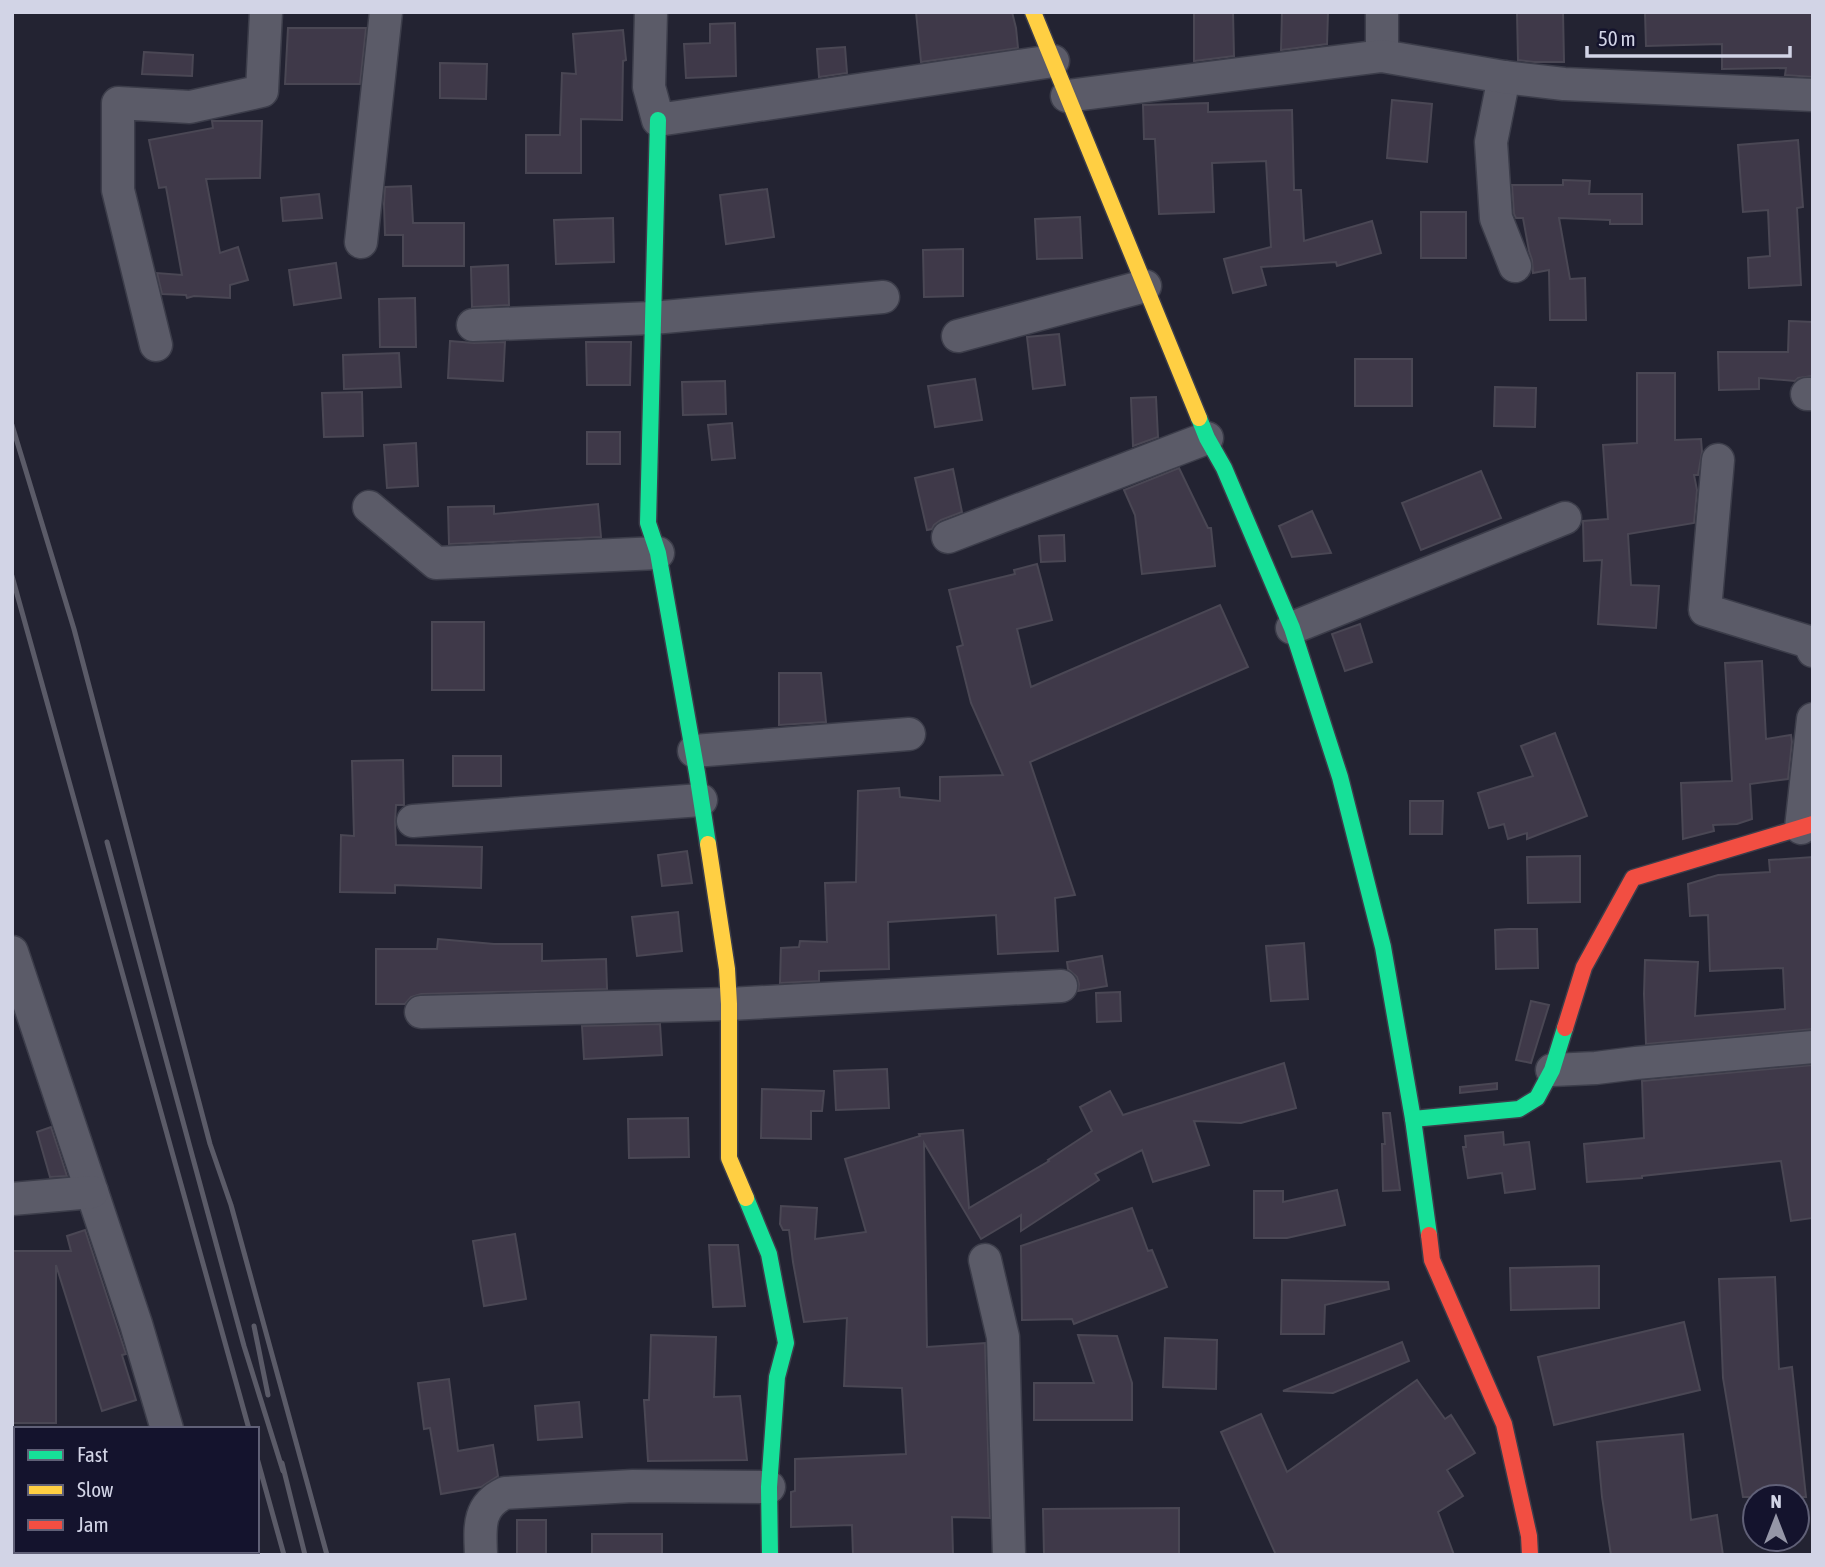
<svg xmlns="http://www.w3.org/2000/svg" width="1825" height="1567" viewBox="0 0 1825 1567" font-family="'Asap Condensed',sans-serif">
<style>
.building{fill:#3f3949;stroke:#4a4754;stroke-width:2}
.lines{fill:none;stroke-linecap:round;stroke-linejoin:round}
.street-casing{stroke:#3c3d4a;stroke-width:35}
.fast-casing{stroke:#3c3d4a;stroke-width:19}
.slow-casing{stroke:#3c3d4a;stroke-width:19}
.jam-casing{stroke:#3c3d4a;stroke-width:19}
.street{stroke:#5b5b68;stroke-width:32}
.fast{stroke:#16e098;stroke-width:16}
.slow{stroke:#ffcf43;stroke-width:16}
.jam{stroke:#f24e42;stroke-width:16}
.rail{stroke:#5b5b68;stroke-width:5}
</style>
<rect width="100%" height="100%" fill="#232332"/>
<!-- building -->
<g class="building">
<polygon points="916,12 1012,12 1016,28 1018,48 921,62"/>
<polygon points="1194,12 1233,12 1234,56 1194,61"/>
<polygon points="1282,12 1328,12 1327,44 1281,50"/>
<polygon points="1517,12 1563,12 1564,62 1534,62 1518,60"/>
<polygon points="1645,12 1813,12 1813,77 1785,75 1786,68 1722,69 1722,44 1646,46"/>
<polygon points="735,23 736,76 686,78 684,44 710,43 710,24"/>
<polygon points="288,28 366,28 360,84 285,84"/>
<polygon points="623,30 626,60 623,61 622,120 581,119 581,173 526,173 526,135 560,135 562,73 576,74 573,34"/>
<polygon points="845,47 847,73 819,77 817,49"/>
<polygon points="144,52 193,55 192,76 142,74"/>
<polygon points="440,63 487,64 486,99 440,98"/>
<polygon points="1392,100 1432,104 1427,162 1387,158"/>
<polygon points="1208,103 1208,112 1292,110 1294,190 1301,190 1304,241 1372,221 1381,253 1337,266 1336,262 1261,267 1266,285 1233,293 1224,259 1271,247 1266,161 1212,163 1214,212 1159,214 1155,139 1144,139 1143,105"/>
<polygon points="212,121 262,121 260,178 206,179 220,253 238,247 248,280 230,285 230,298 194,296 187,298 186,295 162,294 157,273 182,275 166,187 159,188 149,140 213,128"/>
<polygon points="1798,140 1803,207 1797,208 1801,285 1749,288 1748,258 1770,256 1768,210 1743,212 1738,145"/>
<polygon points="1563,180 1590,181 1589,194 1642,194 1642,224 1610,224 1610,220 1559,218 1570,279 1585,278 1586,320 1550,320 1549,270 1533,273 1532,260 1529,251 1523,218 1516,218 1514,214 1512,185 1563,185"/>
<polygon points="411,186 413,223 464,223 464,266 403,266 403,235 385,235 384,204 385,187"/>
<polygon points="767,189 774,237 726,244 720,195"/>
<polygon points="319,194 322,218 283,221 281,198"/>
<rect x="1421" y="212" width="45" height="46"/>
<polygon points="1080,217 1082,258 1037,259 1035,219"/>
<polygon points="613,218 614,262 556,264 554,220"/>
<polygon points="963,249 963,296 924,297 923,250"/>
<polygon points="336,263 341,298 294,305 289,270"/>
<polygon points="508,265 509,305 472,307 471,267"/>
<polygon points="415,298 416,347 380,347 379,299"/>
<polygon points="1789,321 1813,322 1813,376 1798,378 1795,381 1759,378 1759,389 1719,390 1718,352 1788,352"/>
<polygon points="1059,334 1065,385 1033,389 1027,337"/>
<polygon points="450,341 474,343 505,342 503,381 448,378"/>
<polygon points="586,342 631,342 630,385 587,385"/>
<polygon points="399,353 401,387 344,389 343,355"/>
<rect x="1355" y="359" width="57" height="47"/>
<polygon points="1637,373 1675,373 1675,440 1701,439 1702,452 1698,475 1694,475 1697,490 1694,523 1628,534 1631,585 1659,586 1656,628 1598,624 1602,560 1584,561 1583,521 1608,519 1603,445 1637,443"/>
<polygon points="975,379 982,420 935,427 928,386"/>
<polygon points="725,381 726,414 683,415 682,382"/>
<polygon points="1495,387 1536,388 1535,427 1494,426"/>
<polygon points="362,392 363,436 324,437 322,393"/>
<polygon points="1156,397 1158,437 1133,446 1131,398"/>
<polygon points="732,423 735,458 712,460 708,425"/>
<rect x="587" y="432" width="33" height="32"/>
<polygon points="416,443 418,486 387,488 384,445"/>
<polygon points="1179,468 1208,528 1211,528 1215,566 1142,574 1135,515 1124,490"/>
<polygon points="953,469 962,512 941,520 934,525 932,529 927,530 915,478"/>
<polygon points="1481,471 1501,518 1421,550 1402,503"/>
<polygon points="598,504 601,537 449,544 448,507 494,506 494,514"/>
<polygon points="1312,511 1331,553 1292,557 1279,526"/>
<polygon points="1064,535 1065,561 1041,562 1039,536"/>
<polygon points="1037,564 1052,620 1017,629 1031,687 1220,605 1248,667 1030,762 1075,895 1055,898 1058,951 998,954 996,915 888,922 889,969 819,971 819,981 780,983 781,948 799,947 800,941 827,942 825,883 856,882 858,791 899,788 900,797 940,801 940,777 1003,775 971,703 957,647 963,645 949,590 1015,574 1014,570"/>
<rect x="432" y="622" width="52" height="68"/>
<polygon points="1360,624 1372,662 1345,671 1332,634"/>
<polygon points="1762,661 1766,739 1791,735 1792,742 1788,779 1750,784 1752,819 1737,824 1713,825 1714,831 1683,839 1681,783 1732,781 1725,663"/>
<polygon points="779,673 821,673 826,722 779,725"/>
<polygon points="1555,733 1587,816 1527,839 1527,833 1508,839 1504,824 1489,828 1478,793 1533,776 1521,746"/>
<rect x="453" y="756" width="48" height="30"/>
<polygon points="403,760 404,805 396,805 395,822 396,845 482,847 481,888 395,885 395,893 340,892 341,835 354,836 352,761"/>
<polygon points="1410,801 1443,801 1442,834 1410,834"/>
<polygon points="687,851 692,883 662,886 658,855"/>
<polygon points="1580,856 1580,902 1528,903 1527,857"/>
<polygon points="1813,857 1813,1029 1646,1044 1644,994 1645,960 1698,962 1695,1016 1785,1009 1783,968 1710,971 1708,915 1690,916 1688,884 1718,875 1770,872 1769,860"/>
<polygon points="678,912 682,951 637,956 632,917"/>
<polygon points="1509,929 1537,929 1538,968 1496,969 1495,930"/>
<polygon points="438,939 494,944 542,944 542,961 606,959 607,989 421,994 411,997 405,1004 376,1004 376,949 437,949"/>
<polygon points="1304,943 1308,999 1271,1001 1266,946"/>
<polygon points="1102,956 1107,986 1078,991 1079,984 1077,977 1068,969 1067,962"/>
<polygon points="1120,992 1121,1021 1097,1022 1096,993"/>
<polygon points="1531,1001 1549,1005 1531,1063 1516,1060"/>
<polygon points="660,1024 662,1055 584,1059 582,1026"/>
<polygon points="1284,1063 1296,1108 1241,1123 1194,1121 1209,1165 1153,1182 1142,1150 1095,1174 1099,1180 1021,1231 1021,1215 981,1239 924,1143 927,1347 985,1343 990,1518 952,1517 953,1555 853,1555 852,1525 791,1527 791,1492 795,1491 795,1459 906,1454 902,1388 844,1386 847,1318 804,1322 793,1262 789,1230 783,1230 780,1224 781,1206 817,1208 815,1239 866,1232 845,1159 920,1136 919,1134 963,1130 969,1208 1049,1161 1048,1160 1092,1131 1080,1107 1110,1091 1123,1115"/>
<polygon points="1813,1065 1813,1218 1791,1221 1781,1161 1642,1176 1642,1178 1587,1182 1584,1144 1644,1138 1642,1081"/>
<polygon points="887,1069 889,1108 836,1110 834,1071"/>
<polygon points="1497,1083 1497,1089 1460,1093 1460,1087"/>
<polygon points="762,1089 824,1091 822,1111 811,1111 811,1139 761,1138"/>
<polygon points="1383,1113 1390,1113 1400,1190 1383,1191 1382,1144 1385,1144"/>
<polygon points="688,1118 689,1157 629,1158 628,1119"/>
<polygon points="51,1127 67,1176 50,1177 37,1132"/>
<polygon points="1503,1132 1504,1145 1529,1142 1535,1189 1505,1193 1502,1173 1468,1178 1463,1147 1466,1147 1465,1136"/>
<polygon points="1337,1190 1345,1225 1287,1238 1254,1238 1254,1191 1283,1191 1283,1202"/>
<polygon points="1132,1208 1148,1251 1152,1250 1167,1287 1074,1324 1072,1319 1022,1320 1021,1246"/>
<polygon points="85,1230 118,1330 126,1354 122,1355 136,1400 102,1411 56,1265 56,1423 12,1423 12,1251 71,1251 67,1236"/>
<polygon points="515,1234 526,1299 484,1306 473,1241"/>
<polygon points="709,1245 738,1245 745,1306 713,1307"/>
<polygon points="1599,1266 1599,1308 1511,1310 1510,1268"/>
<polygon points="1775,1277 1779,1369 1792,1367 1806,1497 1743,1497 1723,1378 1719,1279"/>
<polygon points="1282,1280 1388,1282 1389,1289 1325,1305 1324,1334 1281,1334"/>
<polygon points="1684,1322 1700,1390 1554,1425 1538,1357"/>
<polygon points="651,1335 716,1337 714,1397 740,1396 747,1460 648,1461 644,1400 649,1400"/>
<polygon points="1078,1335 1117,1336 1132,1383 1132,1420 1034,1420 1034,1383 1094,1383"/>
<polygon points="1165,1338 1217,1340 1216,1389 1163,1387"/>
<polygon points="1402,1342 1409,1361 1333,1393 1283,1391"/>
<polygon points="449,1379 458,1451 493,1445 498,1476 481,1487 441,1494 430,1428 424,1429 418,1383"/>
<polygon points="1417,1380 1445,1419 1451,1415 1475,1453 1447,1470 1463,1496 1438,1512 1454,1555 1276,1555 1221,1432 1261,1414 1287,1472"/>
<polygon points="579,1402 582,1437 538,1440 535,1406"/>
<polygon points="1683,1434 1691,1520 1717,1515 1723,1555 1611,1555 1602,1497 1597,1442"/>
<polygon points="1179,1508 1179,1555 1044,1555 1043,1509"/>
<rect x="517" y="1520" width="29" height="35"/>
<rect x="592" y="1534" width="70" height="21"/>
</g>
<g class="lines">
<!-- street casing -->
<g class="street-casing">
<g id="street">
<polyline points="651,12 649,87 658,120 1053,61"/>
<polyline points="1382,12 1382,56"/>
<polyline points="1504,77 1491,142 1496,218 1515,266"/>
<polyline points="1067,96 1382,56 1504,77 1564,84 1813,95"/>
<polyline points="361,242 386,12"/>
<polyline points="473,325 653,318 883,297"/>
<polyline points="958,336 1145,286"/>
<polyline points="156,345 118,190 118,103 190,107 262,91 266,12"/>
<polyline points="1807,394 1813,394"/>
<polyline points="1718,460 1705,610 1809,642 1813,651"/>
<polyline points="369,507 436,563 658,553"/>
<polyline points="948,537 1207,438"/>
<polyline points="1292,628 1565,518"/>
<polyline points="694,751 909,734"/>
<polyline points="413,821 701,800"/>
<polyline points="1801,828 1813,719"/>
<polyline points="12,952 136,1324 167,1429"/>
<polyline points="421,1012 729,1004 1061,986"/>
<polyline points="1552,1070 1596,1068 1636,1063 1813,1047"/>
<polyline points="12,1199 92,1192"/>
<polyline points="985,1260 1003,1337 1009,1555"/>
<polyline points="12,1541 16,1542"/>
<polyline points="112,1551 135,1553 142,1551"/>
<path d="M481,1555C480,1528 477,1506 505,1493L633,1486L769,1487"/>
</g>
</g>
<!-- fast casing -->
<g class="fast-casing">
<g id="fast">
<polyline points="658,120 648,523 658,553 697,773 708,844"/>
<polyline points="1199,418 1207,438 1224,468 1292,628 1340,777 1383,947 1413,1119"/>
<polyline points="746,1198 769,1254 786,1343 777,1377 769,1487 770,1555"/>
<polyline points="1429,1235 1413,1119 1519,1109 1537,1098 1552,1070 1565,1028"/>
</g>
</g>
<!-- slow casing -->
<g class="slow-casing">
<g id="slow">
<polyline points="1033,12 1199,418"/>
<polyline points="708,844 727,969 729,1004 729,1158 746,1198"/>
</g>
</g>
<!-- jam casing -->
<g class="jam-casing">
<g id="jam">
<polyline points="1565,1028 1584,967 1633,878 1813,824"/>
<polyline points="1429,1235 1432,1260 1504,1424 1529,1536 1530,1555"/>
</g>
</g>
<!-- street -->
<use href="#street" class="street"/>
<!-- fast -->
<use href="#fast" class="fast"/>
<!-- slow -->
<use href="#slow" class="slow"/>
<!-- jam -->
<use href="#jam" class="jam"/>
<!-- rail -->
<g class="rail">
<polyline points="12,425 74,629 210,1144 231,1205 327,1555"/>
<polyline points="12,576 249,1429"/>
<polyline points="107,842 244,1346 283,1471"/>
<polyline points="254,1326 268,1395"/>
<polyline points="257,1458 284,1555"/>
<polyline points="282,1463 305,1555"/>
</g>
</g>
<!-- border -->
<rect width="1825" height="1567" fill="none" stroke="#d2d4e6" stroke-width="28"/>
<!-- legend -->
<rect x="14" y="1427" width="245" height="126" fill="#14132d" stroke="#606077" stroke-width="2"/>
<rect x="28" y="1450" width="35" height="10" fill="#16e098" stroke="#606077" stroke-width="2"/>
<text x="77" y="1462" font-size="21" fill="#d2d4e6">Fast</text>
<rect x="28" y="1485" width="35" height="10" fill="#ffcf43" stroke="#606077" stroke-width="2"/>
<text x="77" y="1497" font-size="21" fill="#d2d4e6">Slow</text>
<rect x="28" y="1520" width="35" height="10" fill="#f24e42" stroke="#606077" stroke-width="2"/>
<text x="77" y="1532" font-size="21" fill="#d2d4e6">Jam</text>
<!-- north arrow -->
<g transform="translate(1776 1518)"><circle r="33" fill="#14132d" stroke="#606077" stroke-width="2"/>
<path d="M0-5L12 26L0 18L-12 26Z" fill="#9596a7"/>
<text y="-10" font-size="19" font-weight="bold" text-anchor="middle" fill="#d2d4e6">N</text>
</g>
<!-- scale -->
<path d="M1587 46v10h203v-10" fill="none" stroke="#d2d4e6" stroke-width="3.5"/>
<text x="1598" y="46" font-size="21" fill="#d2d4e6" stroke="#14132d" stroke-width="5" paint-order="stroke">50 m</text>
</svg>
